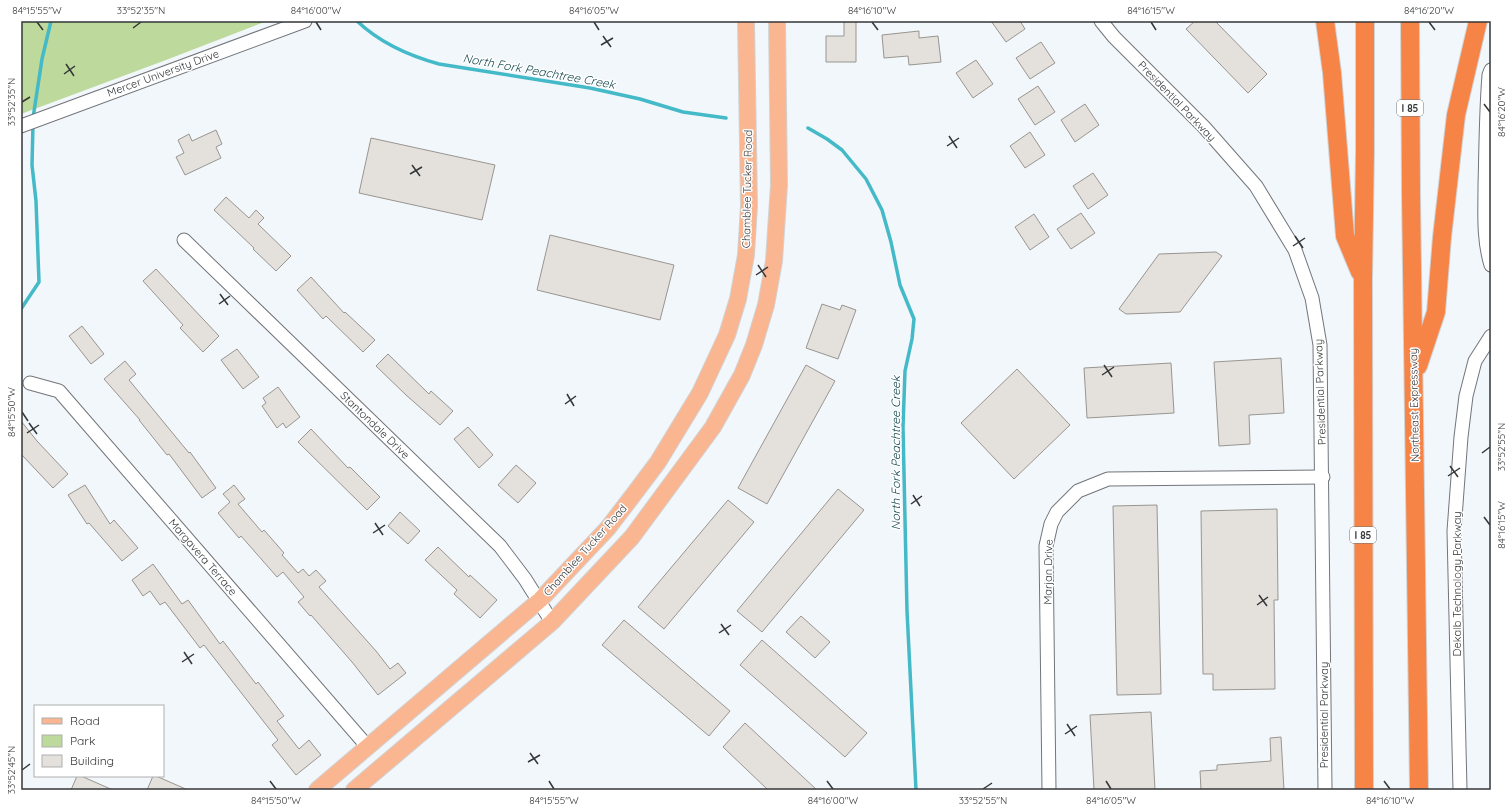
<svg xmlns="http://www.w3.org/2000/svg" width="1512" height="811" viewBox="0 0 1512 811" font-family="Quicksand,sans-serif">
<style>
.green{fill:#bdd99b}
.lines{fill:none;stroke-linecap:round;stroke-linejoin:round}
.stream{stroke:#44b9c7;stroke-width:3.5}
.building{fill:#e4e1dc;stroke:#999590}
.minor-casing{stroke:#72757a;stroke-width:15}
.major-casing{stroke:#d2d3d3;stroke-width:18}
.highway-casing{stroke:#d2d3d3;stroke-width:20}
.minor{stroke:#fff;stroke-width:13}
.major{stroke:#fab591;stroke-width:16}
.highway{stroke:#f68447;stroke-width:18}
.ticks{fill:none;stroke:#343638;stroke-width:1.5}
.labels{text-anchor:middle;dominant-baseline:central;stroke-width:3;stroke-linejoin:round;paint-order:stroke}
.shield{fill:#fff;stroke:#717274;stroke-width:1}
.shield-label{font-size:10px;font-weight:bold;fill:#343638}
.street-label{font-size:11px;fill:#343638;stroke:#fff}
.water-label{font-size:12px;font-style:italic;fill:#16494f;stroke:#fff}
.neatline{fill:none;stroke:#343638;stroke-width:1.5}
.ticks-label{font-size:10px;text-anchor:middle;fill:#343638}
</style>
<rect width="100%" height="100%" fill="#f2f7fc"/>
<!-- green -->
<polygon class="green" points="21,21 267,21 166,60 21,114"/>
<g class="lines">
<!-- stream -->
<g class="stream">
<path d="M357,21C379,42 410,56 439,64L590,88L640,99L683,112L726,118"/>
<polyline points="33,118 42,59 51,21"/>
<polyline points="808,128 827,139 842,150 866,179 882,210 891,242 900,285 914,319 912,339 905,371 903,427 907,611 916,790"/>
<polyline points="21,309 39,282 36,201 32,165 33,124"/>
</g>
</g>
<!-- building -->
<g class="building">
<polygon points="844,21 856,21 856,62 826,62 826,36 844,36"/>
<polygon points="991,21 1020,21 1025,29 1006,42"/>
<polygon points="1195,21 1215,21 1267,74 1248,93 1186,29"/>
<polygon points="919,31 919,38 938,36 941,62 909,65 908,56 884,58 882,35"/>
<polygon points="1041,42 1055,63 1030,79 1016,58"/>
<polygon points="976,60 993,84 973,98 956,73"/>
<polygon points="1038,86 1055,112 1035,125 1018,99"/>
<polygon points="1085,104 1099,125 1075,142 1061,120"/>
<polygon points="216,130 222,144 216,147 221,158 185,175 176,157 184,153 178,140 189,134 192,141"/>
<polygon points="1030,132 1045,155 1025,168 1010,146"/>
<polygon points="371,138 495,165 482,220 359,193"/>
<polygon points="1093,173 1108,195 1088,209 1073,186"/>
<polygon points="226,197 249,218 256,210 264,218 258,224 291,256 276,271 253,249 254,248 214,210"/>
<polygon points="1081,213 1095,233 1071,249 1057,229"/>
<polygon points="1034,214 1049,237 1030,250 1015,227"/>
<polygon points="550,235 674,265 660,320 537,290"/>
<polygon points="1216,252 1222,256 1180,312 1126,314 1119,309 1159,254"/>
<polygon points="156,269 219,336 203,352 180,328 183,325 143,281"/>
<polygon points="311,277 344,313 345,312 375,340 363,352 326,316 323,319 297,290"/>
<polygon points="822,304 840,310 842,305 856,310 838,359 806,348"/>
<polygon points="82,326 104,354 91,364 69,336"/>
<polygon points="237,349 259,377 243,389 221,360"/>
<polygon points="388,354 429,394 431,391 453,411 440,425 406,395 376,366"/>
<polygon points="1281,358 1284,413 1249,415 1250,444 1219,446 1214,362"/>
<polygon points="125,361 136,374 129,380 189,453 190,452 216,488 202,498 169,454 167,455 139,420 140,420 104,379"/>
<polygon points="1171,363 1174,413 1087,418 1084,368"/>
<polygon points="806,365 835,381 767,504 738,488"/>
<polygon points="1017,369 1070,425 1014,479 961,423"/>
<polygon points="278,387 300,417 286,428 283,423 277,428 262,406 266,403 263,398"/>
<polygon points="21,421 37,441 68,474 53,488 21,454"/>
<polygon points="468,427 493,455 479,468 454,439"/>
<polygon points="311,429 348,468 350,467 380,497 367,510 298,442"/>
<polygon points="516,465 536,483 518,503 498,485"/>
<polygon points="85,485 110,524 114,520 138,548 122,561 89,523 87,524 68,495"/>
<polygon points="234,485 245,499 238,504 262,532 264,530 284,553 282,555 298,573 303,569 309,576 316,570 326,581 319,587 376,651 390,669 398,663 406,673 378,695 352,662 311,615 310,616 298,602 304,597 283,572 277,577 241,536 239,538 218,513 230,502 223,494"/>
<polygon points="838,489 864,510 762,632 737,611"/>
<polygon points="728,500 754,522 664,629 638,607"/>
<polygon points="1157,505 1161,694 1117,695 1113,506"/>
<polygon points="1277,509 1278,600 1274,600 1275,689 1213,690 1213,674 1203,674 1201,511"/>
<polygon points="400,512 420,531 408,544 388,526"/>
<polygon points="438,547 469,577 470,575 497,600 480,618 454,594 457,590 425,560"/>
<polygon points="153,564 182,604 188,600 220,644 223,641 256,684 258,682 284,716 277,721 299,749 309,740 321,755 296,775 272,745 278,740 204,645 200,648 165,602 160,605 150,591 143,596 132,580"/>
<polygon points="801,616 830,642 815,658 786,632"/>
<polygon points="624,620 730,711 709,736 602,645"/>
<polygon points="762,640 867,733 845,757 740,665"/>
<polygon points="1151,712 1155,790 1094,790 1090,715"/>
<polygon points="745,723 817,790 768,790 723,747"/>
<polygon points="1281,737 1284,790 1201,790 1200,771 1217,770 1217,765 1271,761 1270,738"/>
<polygon points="77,776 81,776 113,790 71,790"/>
<polygon points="153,776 156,776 188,790 147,790"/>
</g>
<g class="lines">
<!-- minor casing -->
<g class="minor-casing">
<g id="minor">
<polyline points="1101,21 1114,37 1204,127 1256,186 1295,250 1312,298 1320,345 1325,790"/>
<path d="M1491,70L1489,75C1486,112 1486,149 1485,186C1485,212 1483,239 1491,265"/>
<polyline points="21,126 305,21"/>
<polyline points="184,240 500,546 525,579 552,622"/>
<polyline points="30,383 59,391 367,746"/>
<polyline points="1049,790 1046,546 1051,524 1057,512 1078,491 1108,479 1323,477"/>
<polyline points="1460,790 1454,531 1461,437 1466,396 1475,361 1491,336"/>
</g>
</g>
<!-- major casing -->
<g class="major-casing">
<g id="major">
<polyline points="317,790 540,600 608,528 634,494 658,462 700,393 727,335 738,299 746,255 749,206 746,21"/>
<polyline points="354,790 552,622 632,537 713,427 742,375 754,345 766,305 774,261 779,185 777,21"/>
</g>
</g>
<!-- highway casing -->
<g class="highway-casing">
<g id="highway">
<polyline points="1325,21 1332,73 1345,236 1360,272"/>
<polyline points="1410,21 1411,195 1419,790"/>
<polyline points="1418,366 1436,312 1442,237 1456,115 1478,21"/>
<polyline points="1364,790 1363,280 1365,150 1365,21"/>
</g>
</g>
<!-- minor -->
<use href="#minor" class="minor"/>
<!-- major -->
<use href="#major" class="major"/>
<!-- highway -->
<use href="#highway" class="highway"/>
</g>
<!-- ticks -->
<path class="ticks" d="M37,22L43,30M316,22L321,30M594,22L599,30M872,22L878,30M1151,22L1156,30M1429,22L1435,30M133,28L141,22M603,36L611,47M601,45L613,38M66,64L74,76M64,74L75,66M22,102L30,97M1484,104L1490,112M949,136L957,148M947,146L959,138M412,165L420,176M410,174L422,167M1295,236L1303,248M1293,246L1305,238M758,265L766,277M756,275L768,267M220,294L228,305M219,304L230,296M1104,365L1112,377M1102,375L1114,367M567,394L574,406M565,404L576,396M22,412L28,421M29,423L37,434M27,433L39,425M1482,453L1490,447M1450,466L1458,477M1448,476L1460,468M913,495L920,506M911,504L922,496M1484,517L1490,525M375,523L383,535M373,533L385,525M1259,595L1267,606M1257,605L1268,597M721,624L729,635M719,633L731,625M184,652L192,664M182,662L194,654M1067,724L1075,736M1065,734L1077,726M530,753L538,764M528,762L540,755M22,770L30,764M270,781L276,789M549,781L554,789M827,781L833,789M1106,781L1111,789M1384,781L1390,789M983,789L992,783"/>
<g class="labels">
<!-- shield labels -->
<g class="shield">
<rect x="1397" y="100" width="26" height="16" rx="3"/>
<rect x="1350" y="527" width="26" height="16" rx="3"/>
</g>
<g class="shield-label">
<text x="1410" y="108">I 85</text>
<text x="1363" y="535">I 85</text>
</g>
<!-- street labels -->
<g class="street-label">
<text transform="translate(163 73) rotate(-20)">Mercer University Drive</text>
<text transform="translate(1177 101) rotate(46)">Presidential Parkway</text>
<text transform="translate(747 189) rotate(-89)">Chamblee Tucker Road</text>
<text transform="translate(1320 392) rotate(-92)">Presidential Parkway</text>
<text transform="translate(1414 405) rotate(-91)">Northeast Expressway</text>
<text transform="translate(375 425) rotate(44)">Stantondale Drive</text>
<text transform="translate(585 550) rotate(-48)">Chamblee Tucker Road</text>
<text transform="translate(203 557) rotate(49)">Margavera Terrace</text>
<text transform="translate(1048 572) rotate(-89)">Marjan Drive</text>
<text transform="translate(1457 584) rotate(-90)">Dekalb Technology Parkway</text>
<text transform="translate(1324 715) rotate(-90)">Presidential Parkway</text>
</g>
<!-- water labels -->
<g class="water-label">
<text transform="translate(539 71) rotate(10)">North Fork Peachtree Creek</text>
<text transform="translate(895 453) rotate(-90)">North Fork Peachtree Creek</text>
</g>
</g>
<!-- border -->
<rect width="1512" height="811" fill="none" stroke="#ffffff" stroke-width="44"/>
<!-- legend -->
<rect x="34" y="705" width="130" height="72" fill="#ffffff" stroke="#aeafaf"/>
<rect x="42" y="718" width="20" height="6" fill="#fab591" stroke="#aeafaf"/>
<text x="70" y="725" font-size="12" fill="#343638">Road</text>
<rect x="42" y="735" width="20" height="12" fill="#bdd99b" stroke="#aeafaf"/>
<text x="70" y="745" font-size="12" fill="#343638">Park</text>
<rect x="42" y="755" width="20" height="12" fill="#e4e1dc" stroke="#aeafaf"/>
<text x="70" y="765" font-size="12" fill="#343638">Building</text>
<rect x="22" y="22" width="1468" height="767" class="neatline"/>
<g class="ticks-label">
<text x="37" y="14">84°15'55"W</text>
<text x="141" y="14">33°52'35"N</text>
<text x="316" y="14">84°16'00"W</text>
<text x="594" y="14">84°16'05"W</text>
<text x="872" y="14">84°16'10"W</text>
<text x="1151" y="14">84°16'15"W</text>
<text x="1429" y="14">84°16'20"W</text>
<text transform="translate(11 102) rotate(-90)" y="4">33°52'35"N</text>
<text transform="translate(1501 112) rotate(-90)" y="4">84°16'20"W</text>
<text transform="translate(11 412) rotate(-90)" y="4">84°15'50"W</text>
<text transform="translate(1501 447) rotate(-90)" y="4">33°52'55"N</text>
<text transform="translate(1501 525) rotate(-90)" y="4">84°16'15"W</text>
<text transform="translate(11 770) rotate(-90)" y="4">33°52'45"N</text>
<text x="276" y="804">84°15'50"W</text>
<text x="554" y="804">84°15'55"W</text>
<text x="833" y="804">84°16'00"W</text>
<text x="983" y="804">33°52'55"N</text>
<text x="1111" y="804">84°16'05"W</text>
<text x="1390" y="804">84°16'10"W</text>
</g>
</svg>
